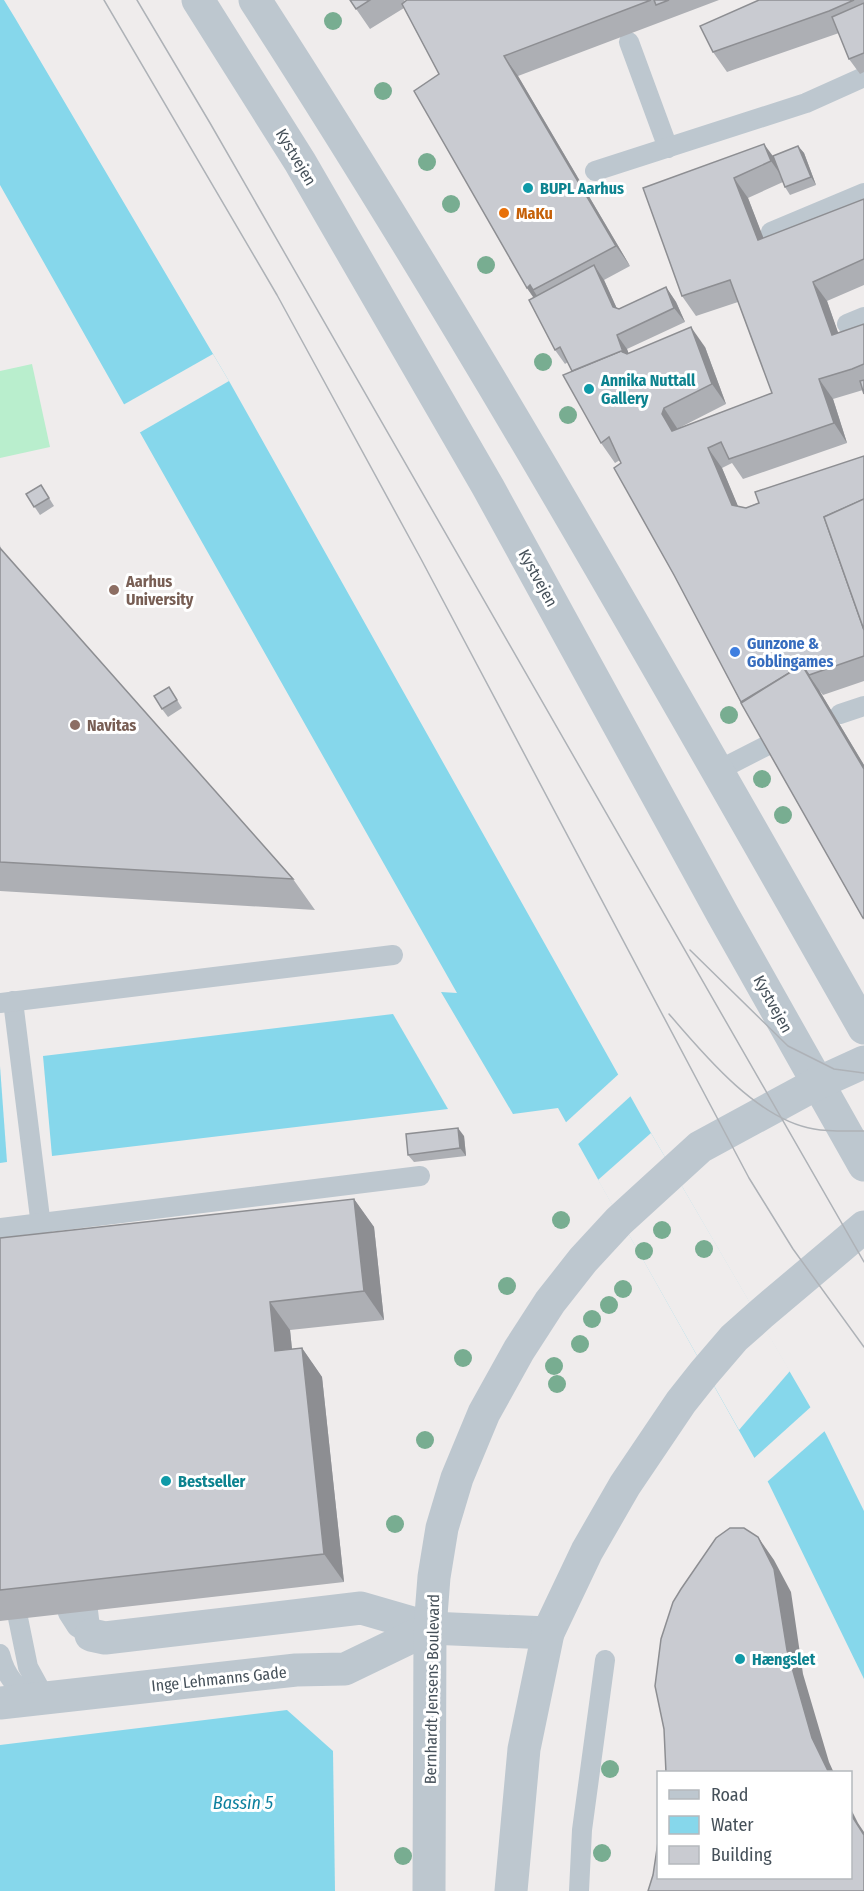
<svg xmlns="http://www.w3.org/2000/svg" width="864" height="1891" viewBox="0 0 864 1891" font-family="'Fira Sans Condensed',sans-serif">
<style>
.green{fill:#b9eecd}
.water{fill:#86d7eb}
.pier{fill:#efecec}
.lines{fill:none;stroke-linecap:round;stroke-linejoin:round}
.service{stroke:#bdc7cf;stroke-width:20}
.minor{stroke:#bdc7cf;stroke-width:33}
.tertiary{stroke:#bdc7cf;stroke-width:33}
.tram{stroke:#aeb2b7;stroke-width:1.5}
.tree{fill:#78ad91}
.wall{fill:#adafb4}
.shaded-wall{fill:#8d8e92}
.building{fill:#c9cbd1;stroke:#8d8e92;stroke-width:1.5}
.culture-dot{fill:#0f9aa8;stroke:#fff;stroke-width:2}
.food-dot{fill:#e8710a;stroke:#fff;stroke-width:2}
.education-dot{fill:#8d6e63;stroke:#fff;stroke-width:2}
.shop-dot{fill:#3f7fe0;stroke:#fff;stroke-width:2}
.labels{text-anchor:middle;dominant-baseline:central;stroke-width:6;stroke-linejoin:round;paint-order:stroke}
.street-label{font-size:16px;fill:#455059;stroke:#fff}
.culture-label{font-size:16px;font-weight:bold;fill:#0d838f;stroke:#fff;text-anchor:start}
.food-label{font-size:16px;font-weight:bold;fill:#c56008;stroke:#fff;text-anchor:start}
.education-label{font-size:16px;font-weight:bold;fill:#785e54;stroke:#fff;text-anchor:start}
.shop-label{font-size:16px;font-weight:bold;fill:#366cbe;stroke:#fff;text-anchor:start}
.water-label{font-size:18px;font-style:italic;fill:#0c809e;stroke:#fff}
</style>
<rect width="100%" height="100%" fill="#efecec"/>
<!-- green -->
<polygon class="green" points="32,364 50,447 0,458 0,371"/>
<!-- water -->
<g class="water">
<polygon points="0,0 4,0 15,18 229,381 651,1133 826,1434 864,1511 864,1679 769,1484 558,1108 513,1114 441,992 457,993 0,185"/>
<polygon points="393,1014 448,1109 52,1156 43,1056"/>
<polygon points="0,1066 7,1162 0,1163"/>
<polygon points="287,1710 333,1751 335,1891 0,1891 0,1745"/>
</g>
<!-- pier -->
<g class="pier">
<polygon points="213,354 229,381 139,433 123,405"/>
<polygon points="621,1072 633,1094 576,1146 563,1125"/>
<polygon points="651,1133 790,1371 739,1430 598,1180"/>
<polygon points="813,1405 827,1429 767,1482 752,1460"/>
</g>
<g class="lines">
<!-- service -->
<g class="service">
<polyline points="629,42 668,148"/>
<polyline points="595,171 806,103 864,77"/>
<polyline points="771,232 864,193"/>
<polyline points="847,324 864,317"/>
<polyline points="840,714 864,706"/>
<polyline points="717,771 768,745"/>
<polyline points="13,1001 42,1234"/>
<polyline points="0,1003 393,955"/>
<polyline points="0,1228 420,1176"/>
<polyline points="88,1611 91,1635"/>
<polyline points="68,1613 77,1627 91,1635"/>
<polyline points="18,1618 28,1667 45,1698"/>
<path d="M0,1654C5,1674 15,1691 37,1696"/>
<polyline points="579,1891 582,1830 605,1660"/>
</g>
<!-- minor -->
<g class="minor">
<polyline points="91,1635 105,1638 361,1608 430,1628 548,1633"/>
<polyline points="0,1703 296,1670 345,1669 430,1628"/>
</g>
<!-- tertiary -->
<g class="tertiary">
<polyline points="198,0 300,162 488,487 723,915 864,1165"/>
<path d="M255,0C471,334 667,682 864,1028"/>
<polyline points="429,1891 430,1628 434,1577 442,1528 457,1478 484,1413 519,1350 550,1302 583,1260 619,1221 700,1147 818,1083 864,1062"/>
<polyline points="511,1891 524,1749 548,1633 587,1551 625,1485 681,1402 704,1373 734,1338 761,1314 864,1227"/>
</g>
<!-- tram -->
<g class="tram">
<polyline points="104,0 277,295 421,559 749,1178 793,1249 864,1347"/>
<polyline points="137,0 210,123 864,1262"/>
<polyline points="690,950 788,1046 834,1069 864,1073"/>
<path d="M669,1014C704,1055 758,1120 814,1129C830,1132 848,1131 864,1131"/>
</g>
</g>
<!-- trees -->
<g class="tree">
<circle cx="333" cy="21" r="9"/>
<circle cx="383" cy="91" r="9"/>
<circle cx="427" cy="162" r="9"/>
<circle cx="451" cy="204" r="9"/>
<circle cx="486" cy="265" r="9"/>
<circle cx="543" cy="362" r="9"/>
<circle cx="568" cy="415" r="9"/>
<circle cx="729" cy="715" r="9"/>
<circle cx="762" cy="779" r="9"/>
<circle cx="783" cy="815" r="9"/>
<circle cx="561" cy="1220" r="9"/>
<circle cx="662" cy="1230" r="9"/>
<circle cx="704" cy="1249" r="9"/>
<circle cx="644" cy="1251" r="9"/>
<circle cx="507" cy="1286" r="9"/>
<circle cx="623" cy="1289" r="9"/>
<circle cx="609" cy="1305" r="9"/>
<circle cx="592" cy="1319" r="9"/>
<circle cx="580" cy="1344" r="9"/>
<circle cx="463" cy="1358" r="9"/>
<circle cx="554" cy="1366" r="9"/>
<circle cx="557" cy="1384" r="9"/>
<circle cx="425" cy="1440" r="9"/>
<circle cx="395" cy="1524" r="9"/>
<circle cx="610" cy="1769" r="9"/>
<circle cx="602" cy="1853" r="9"/>
<circle cx="403" cy="1856" r="9"/>
</g>
<!-- wall -->
<g class="wall">
<polygon points="350,0 404,0 405,1 407,0 719,0 518,76 630,266 604,280 617,309 619,309 666,287 676,302 685,322 627,349 628,353 705,347 726,404 677,429 772,393 738,302 696,316 682,296 643,188 773,156 798,146 804,153 816,185 790,195 785,187 783,182 748,198 763,238 864,199 864,285 827,301 838,333 864,324 864,394 863,390 833,399 847,443 743,479 732,463 722,468 738,507 746,508 864,456 864,681 823,695 819,690 864,765 864,920 741,703 620,460 615,463 601,443 572,371 568,362 565,364 555,350 533,297 527,288 439,74 404,8 370,29"/>
<polygon points="759,0 864,0 864,72 860,74 849,59 839,33 727,72 713,52"/>
<polygon points="41,485 54,506 40,515 26,494"/>
<polygon points="0,545 1,550 293,879 315,910 0,891"/>
<polygon points="169,687 182,708 168,717 162,709"/>
<polygon points="464,1136 466,1156 414,1162 408,1155"/>
<polygon points="354,1199 374,1227 384,1320 290,1330 292,1349 302,1348 322,1377 344,1582 0,1621 0,1238"/>
</g>
<!-- shaded-wall -->
<g class="shaded-wall">
<polygon points="504,56 518,76 630,266 616,246"/>
<polygon points="764,144 778,163 785,181 771,161"/>
<polygon points="798,146 804,153 816,185 811,177"/>
<polygon points="734,178 748,198 772,260 758,240"/>
<polygon points="594,265 604,280 623,322 613,307"/>
<polygon points="813,282 827,301 846,355 832,335"/>
<polygon points="530,285 543,305 541,308 527,288"/>
<polygon points="666,287 676,302 685,322 674,308"/>
<polygon points="691,327 705,347 726,404 712,384"/>
<polygon points="617,335 627,349 635,371 625,357"/>
<polygon points="819,379 833,399 847,443 834,423"/>
<polygon points="664,408 677,428 676,434 672,431 662,414"/>
<polygon points="708,448 722,468 746,525 732,505"/>
<polygon points="802,665 819,690 864,765 864,769"/>
<polygon points="458,1128 464,1136 466,1156 460,1148"/>
<polygon points="354,1199 374,1227 384,1320 364,1291"/>
<polygon points="270,1302 290,1330 295,1379 275,1351"/>
<polygon points="302,1348 322,1377 344,1582 324,1554"/>
<polygon points="758,1537 774,1560 791,1592 803,1674 829,1762 834,1773 829,1773 812,1738 787,1650"/>
<polygon points="850,1807 858,1823 864,1832 864,1835 850,1813"/>
</g>
<!-- building -->
<g class="building">
<polygon points="350,0 370,0 356,9"/>
<polygon points="407,0 651,0 504,56 616,246 533,290 530,285 527,288 414,91 439,74 402,4"/>
<polygon points="654,0 669,0 656,5"/>
<polygon points="759,0 854,0 829,11 713,52 700,26"/>
<polygon points="864,3 864,53 849,59 832,17"/>
<polygon points="764,144 771,161 734,178 758,240 864,199 864,259 813,282 832,335 864,324 864,364 852,369 819,379 834,423 729,459 721,442 708,448 732,505 746,508 759,503 755,492 864,456 864,499 824,517 864,630 864,656 809,675 802,665 741,702 674,575 614,468 621,463 609,437 601,443 563,375 621,351 627,354 691,327 712,384 664,408 662,414 672,431 772,393 730,280 682,296 643,188"/>
<polygon points="798,146 811,177 785,187 773,156"/>
<polygon points="594,265 613,307 619,309 666,287 674,308 617,335 623,352 621,351 572,371 560,347 555,350 529,300"/>
<polygon points="864,380 864,394 860,381"/>
<polygon points="41,485 49,498 34,507 26,494"/>
<polygon points="864,499 864,630 824,517"/>
<polygon points="0,548 293,879 0,862"/>
<polygon points="802,665 864,769 864,918 863,918 741,703"/>
<polygon points="169,687 177,700 162,709 154,696"/>
<polygon points="458,1128 460,1148 408,1155 406,1134"/>
<polygon points="354,1199 364,1291 270,1302 275,1351 302,1348 324,1554 0,1590 0,1238"/>
<polygon points="730,1528 744,1528 758,1537 774,1569 787,1650 812,1738 829,1773 666,1773 664,1729 655,1686 661,1639 673,1602 681,1589 716,1538"/>
<polygon points="850,1813 864,1835 864,1891 648,1891 653,1875 658,1842 658,1878 850,1878"/>
</g>
<!-- markers -->
<g class="culture-dot">
<circle cx="528" cy="188" r="6"/>
<circle cx="589" cy="389" r="6"/>
<circle cx="166" cy="1481" r="6"/>
<circle cx="740" cy="1659" r="6"/>
</g>
<circle class="food-dot" cx="504" cy="213" r="6"/>
<g class="education-dot">
<circle cx="114" cy="590" r="6"/>
<circle cx="75" cy="725" r="6"/>
</g>
<circle class="shop-dot" cx="735" cy="652" r="6"/>
<g class="labels">
<!-- street labels -->
<g class="street-label">
<text transform="translate(296 157) rotate(59)">Kystvejen</text>
<text transform="translate(538 578) rotate(61)">Kystvejen</text>
<text transform="translate(773 1004) rotate(61)">Kystvejen</text>
<text transform="translate(219 1679) rotate(-6)">Inge Lehmanns Gade</text>
<text transform="translate(432 1689) rotate(-89)">Bernhardt Jensens Boulevard</text>
</g>
<!-- culture labels -->
<g class="culture-label">
<text x="540" y="188">BUPL Aarhus</text>
<text x="601" y="380">Annika Nuttall<tspan x="601" dy="18">Gallery</tspan></text>
<text x="178" y="1481">Bestseller</text>
<text x="752" y="1659">Hængslet</text>
</g>
<!-- food labels -->
<g class="food-label">
<text x="516" y="213">MaKu</text>
</g>
<!-- education labels -->
<g class="education-label">
<text x="126" y="581">Aarhus<tspan x="126" dy="18">University</tspan></text>
<text x="87" y="725">Navitas</text>
</g>
<!-- shop labels -->
<g class="shop-label">
<text x="747" y="643">Gunzone &amp;<tspan x="747" dy="18">Goblingames</tspan></text>
</g>
<!-- water labels -->
<g class="water-label">
<text x="243" y="1803">Bassin 5</text>
</g>
</g>
<!-- legend -->
<rect x="657" y="1771" width="195" height="108" fill="#ffffff" stroke="#b5b9bd" stroke-width="1.5"/>
<rect x="669" y="1790" width="30" height="9" fill="#bdc7cf" stroke="#b5b9bd" stroke-width="1.5"/>
<text x="711" y="1801" font-size="18" fill="#455059">Road</text>
<rect x="669" y="1816" width="30" height="18" fill="#86d7eb" stroke="#b5b9bd" stroke-width="1.5"/>
<text x="711" y="1831" font-size="18" fill="#455059">Water</text>
<rect x="669" y="1846" width="30" height="18" fill="#c9cbd1" stroke="#b5b9bd" stroke-width="1.5"/>
<text x="711" y="1861" font-size="18" fill="#455059">Building</text>
</svg>
